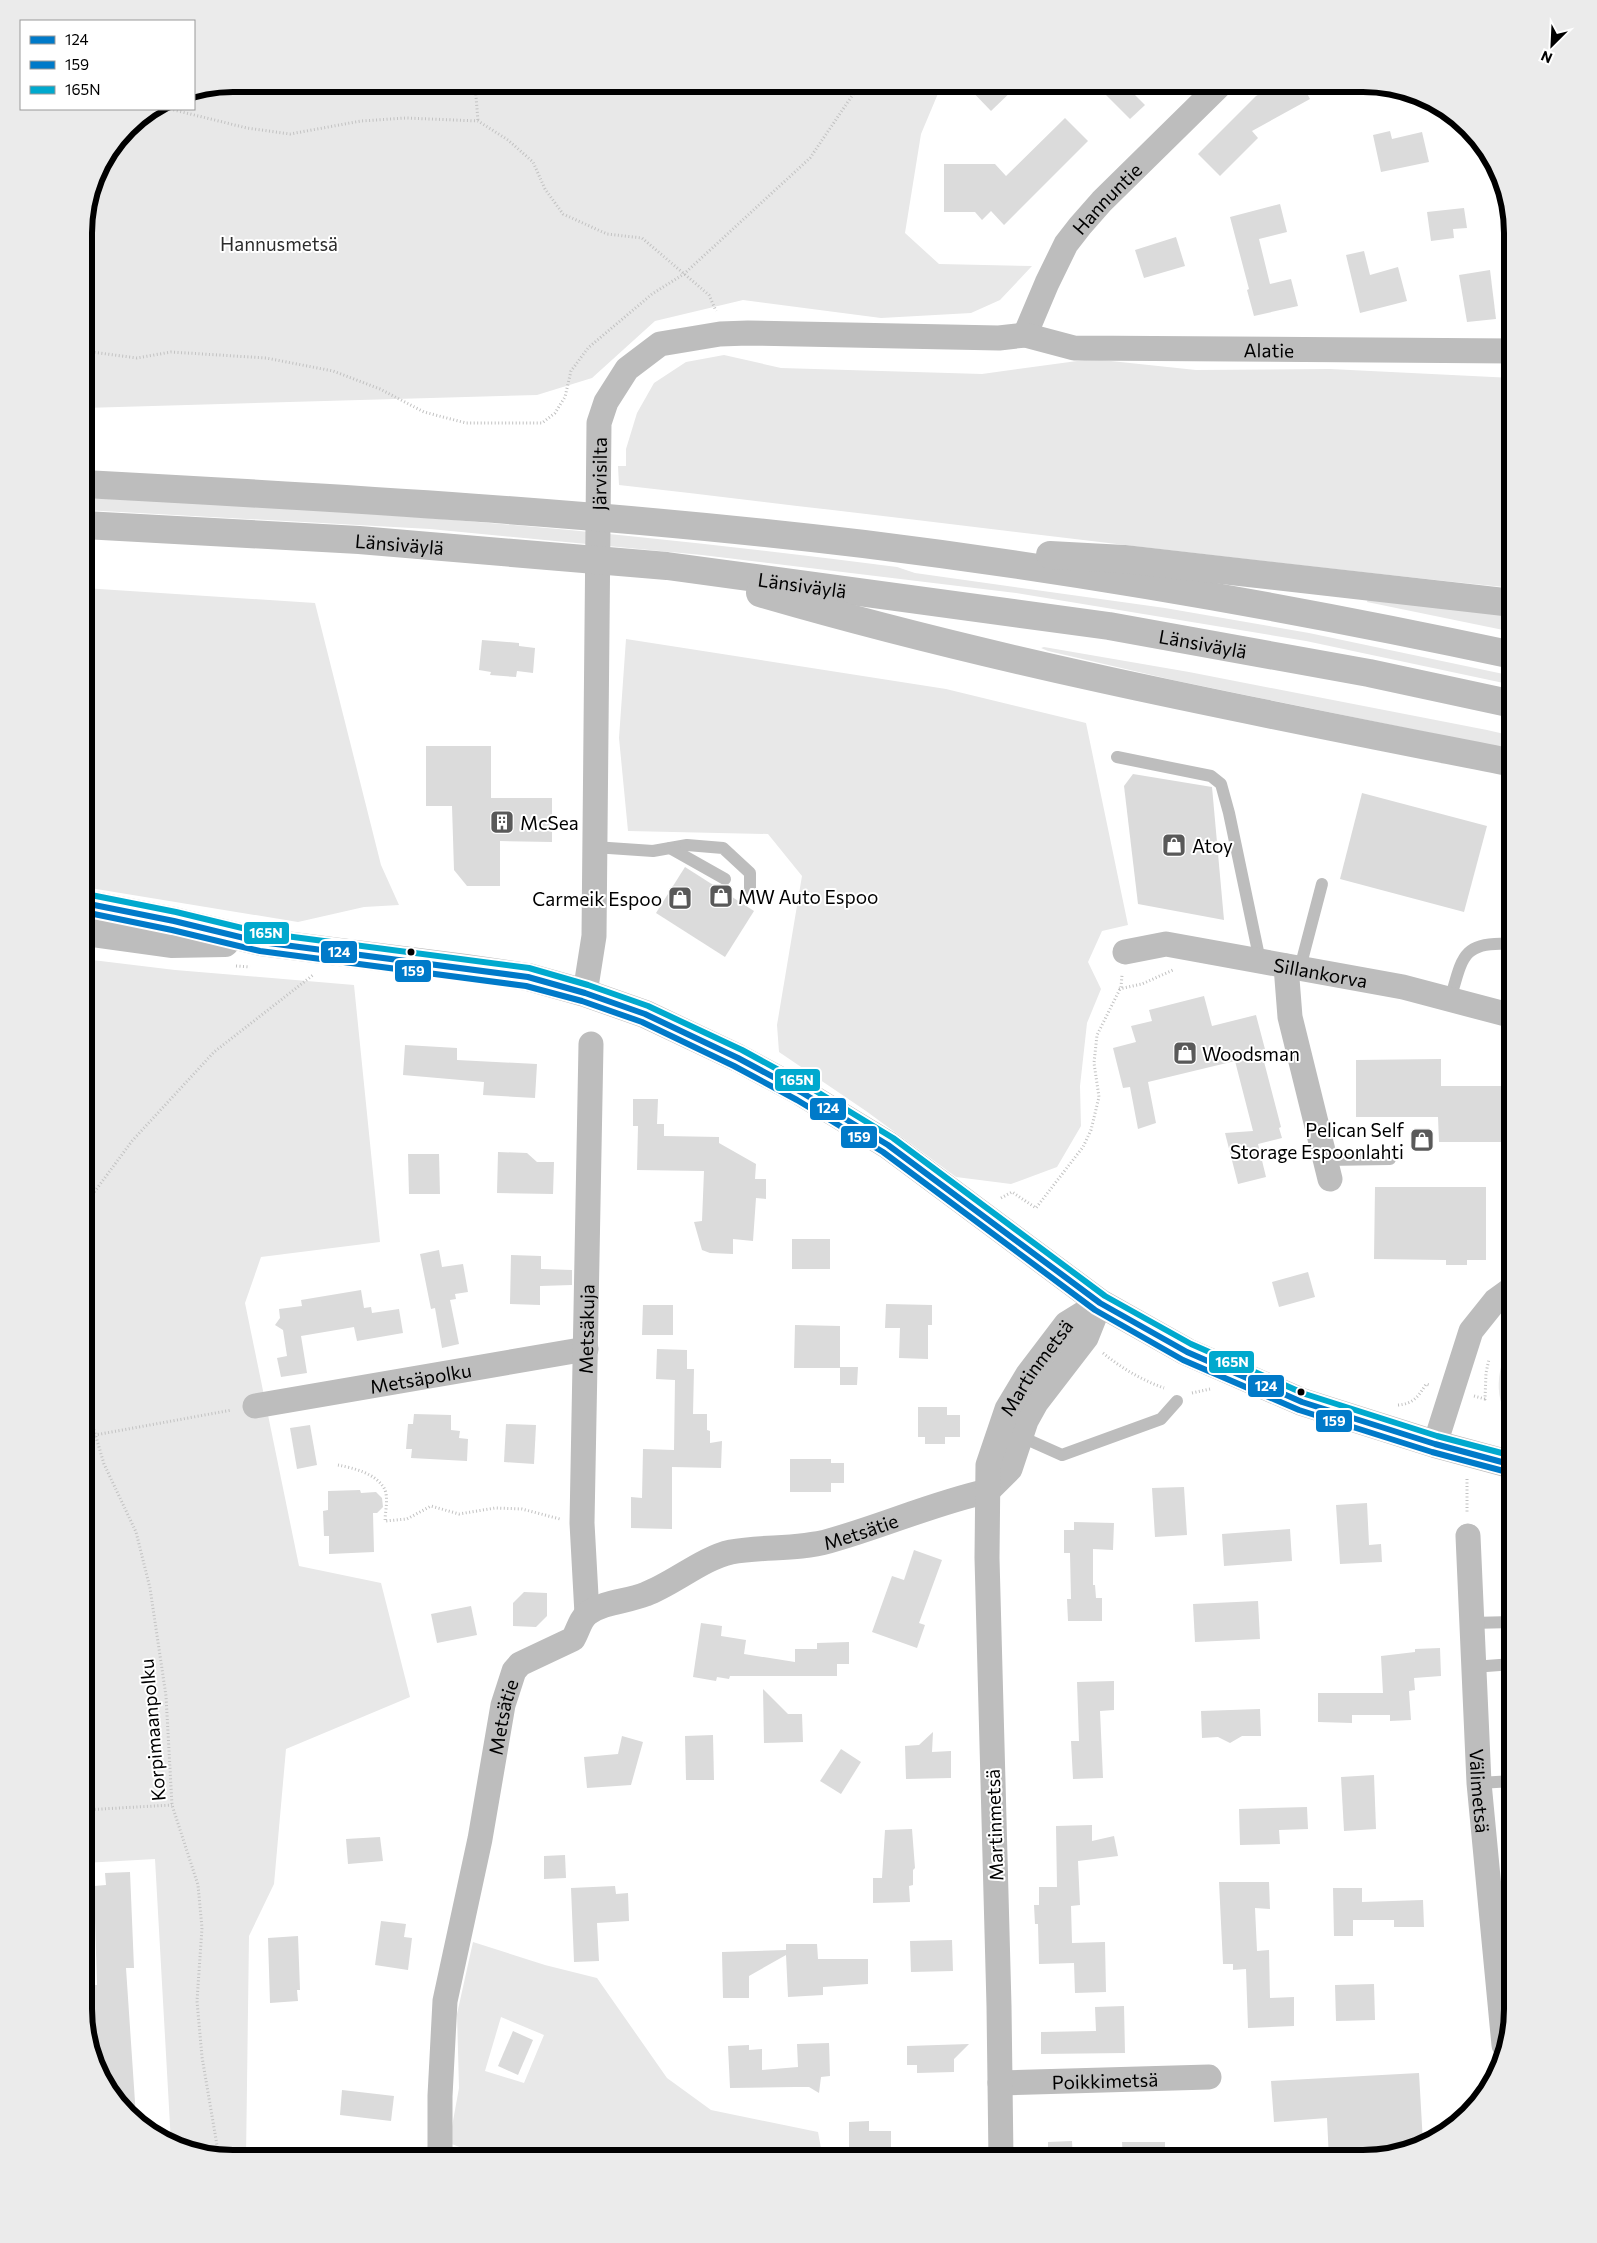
<svg xmlns="http://www.w3.org/2000/svg" width="1597" height="2243" viewBox="0 0 1597 2243" font-family="Commissioner,sans-serif">
<style>
.green{fill:#e8e8e8;fill-rule:evenodd}
.building{fill:#dbdbdb}
.lines{fill:none;stroke-linecap:round;stroke-linejoin:round}
.path{stroke:#c2c2c2;stroke-width:3;stroke-dasharray:1 2.5;stroke-linecap:butt}
.lane{stroke:#bdbdbd;stroke-width:12}
.street{stroke:#bdbdbd;stroke-width:25}
.primary{stroke:#bdbdbd;stroke-width:28}
.highway{stroke:#bdbdbd;stroke-width:28}
.bus-1-casing{stroke:#fff;stroke-width:10}
.bus-2-casing{stroke:#fff;stroke-width:10}
.bus-3-casing{stroke:#fff;stroke-width:10}
.bus-1{stroke:#007ac9;stroke-width:6}
.bus-2{stroke:#007ac9;stroke-width:6}
.bus-3{stroke:#00a9ce;stroke-width:6}
.bus-dot{fill:#000;stroke:#fff;stroke-width:2}
.labels{text-anchor:middle;dominant-baseline:central;stroke-width:4;stroke-linejoin:round;paint-order:stroke}
.street-label{font-size:19px;fill:#000;stroke:#fff}
.park-label{font-size:19px;fill:#2c2c2c;stroke:#fff}
.poi-label{font-size:19px;fill:#000;stroke:#fff;text-anchor:start}
.rim{fill:none;stroke:#000;stroke-width:6}
.line-badge{stroke:#fff;stroke-width:2}
.badge-label{font-size:14px;text-anchor:middle;font-weight:bold;fill:#fff}
</style>
<rect width="100%" height="100%" fill="#fff"/>
<!-- green -->
<g class="green">
<polygon points="234,84 942,84 921,134 905,233 939,264 1032,266 1000,300 971,313 881,318 743,300 655,321 592,378 537,395 84,408 84,224 95,176 128,127 156,109 194,109 194,92"/>
<path d="M724,355L781,368L982,374L1092,359L1196,370L1330,369L1513,378V588C1215,558 917,519 619,485L618,466H626V449L637,413L654,383L686,362Z"/>
<path d="M84,498C356,508 627,532 897,567L915,573L1165,608L1309,633L1513,676V685L1306,641L1016,593L702,555L430,529L84,510Z"/>
<polygon points="84,588 315,603 381,865 399,905 364,907 298,922 84,887"/>
<polygon points="1368,599 1513,615 1513,632 1367,602"/>
<polygon points="626,639 946,689 1086,723 1128,925 1102,931 1088,962 1101,989 1087,1023 1080,1086 1081,1126 1057,1167 1011,1184 956,1177 866,1111 779,1052 777,1025 802,876 768,834 628,831 619,738"/>
<polygon points="1044,647 1189,672 1487,730 1513,736 1513,750 1173,680 1048,651 1041,648"/>
<polygon points="84,959 175,970 354,985 380,1242 261,1257 245,1303 299,1566 381,1583 410,1697 286,1749 274,1884 249,1936 246,2159 224,2159 171,2143 155,1859 84,1863"/>
<path d="M1513,1343V1422C1492,1404 1496,1362 1513,1343Z"/>
<path d="M473,1942L545,1965L597,1978L667,2078L711,2110L818,2132L823,2159H491L449,2143L459,2088L457,2014ZM501,2017L544,2035L524,2083L485,2071Z"/>
</g>
<!-- building -->
<g class="building">
<polygon points="965,84 1019,84 991,111"/>
<polygon points="1095,84 1124,84 1145,105 1130,119"/>
<polygon points="1278,84 1302,84 1310,99 1252,131 1258,138 1220,176 1198,154 1256,96"/>
<polygon points="1065,118 1088,141 1004,225 991,211 982,220 975,212 944,212 944,164 995,164 1006,176"/>
<polygon points="1390,131 1392,139 1422,132 1429,162 1381,172 1373,135"/>
<polygon points="1280,204 1287,232 1259,239 1270,284 1291,279 1298,306 1254,316 1247,290 1249,289 1230,217"/>
<polygon points="1464,208 1467,228 1453,229 1454,238 1431,241 1427,212"/>
<polygon points="1176,237 1185,266 1144,278 1135,250"/>
<polygon points="1364,251 1370,275 1398,267 1407,301 1360,313 1346,255"/>
<polygon points="1490,270 1496,319 1467,322 1459,275"/>
<polygon points="482,640 519,643 519,646 535,648 533,673 517,671 516,677 490,675 491,672 479,670"/>
<polygon points="426,746 491,746 491,798 552,798 552,842 500,841 500,886 467,886 454,870 452,806 426,806"/>
<polygon points="1133,774 1212,787 1224,920 1138,904 1124,786"/>
<polygon points="1362,793 1487,826 1464,912 1340,879"/>
<polygon points="685,867 754,911 725,957 656,913"/>
<polygon points="1204,996 1212,1026 1256,1015 1266,1053 1262,1054 1281,1127 1279,1128 1282,1138 1258,1144 1266,1177 1238,1184 1225,1133 1253,1131 1235,1061 1148,1082 1156,1123 1138,1129 1130,1087 1123,1088 1113,1048 1136,1042 1131,1026 1152,1021 1149,1010"/>
<polygon points="405,1045 457,1048 457,1060 537,1064 535,1098 483,1095 484,1082 403,1075"/>
<polygon points="1441,1059 1441,1086 1513,1086 1513,1142 1439,1142 1438,1117 1356,1117 1356,1060"/>
<polygon points="633,1099 658,1099 657,1124 664,1124 664,1136 719,1137 719,1143 756,1164 755,1179 766,1179 766,1199 756,1198 753,1241 733,1239 733,1254 710,1253 702,1250 694,1222 702,1221 704,1171 637,1170 638,1126 633,1126"/>
<polygon points="498,1152 527,1153 537,1162 554,1162 553,1194 497,1193"/>
<polygon points="408,1154 439,1154 440,1194 409,1194"/>
<polygon points="1375,1187 1486,1187 1486,1260 1467,1260 1467,1265 1446,1265 1446,1260 1374,1259"/>
<rect x="792" y="1239" width="38" height="30"/>
<polygon points="439,1250 442,1267 463,1264 468,1292 455,1294 456,1299 450,1300 459,1344 442,1348 435,1308 431,1309 420,1254"/>
<polygon points="511,1255 541,1256 541,1269 572,1270 572,1285 540,1286 540,1305 510,1304"/>
<polygon points="1308,1272 1315,1297 1279,1307 1272,1282"/>
<polygon points="361,1290 364,1308 371,1307 372,1313 399,1309 403,1333 357,1341 354,1327 301,1336 307,1373 281,1377 277,1358 287,1356 283,1330 275,1325 280,1318 279,1309 302,1306 301,1300"/>
<polygon points="886,1304 932,1305 932,1325 928,1325 928,1359 899,1358 900,1328 885,1328"/>
<polygon points="643,1305 673,1305 673,1335 642,1335"/>
<polygon points="795,1325 840,1326 840,1367 858,1367 857,1385 840,1385 840,1368 794,1368"/>
<polygon points="657,1349 687,1350 687,1369 694,1369 693,1414 707,1414 707,1430 710,1431 710,1443 722,1441 721,1468 672,1467 672,1529 631,1528 631,1497 642,1498 643,1449 674,1450 675,1380 656,1379"/>
<polygon points="918,1407 947,1407 947,1415 960,1415 960,1437 945,1437 945,1444 925,1444 925,1437 918,1437"/>
<polygon points="414,1414 451,1415 451,1430 460,1431 459,1438 468,1439 467,1461 411,1458 412,1449 406,1449 408,1424 413,1424"/>
<polygon points="506,1424 536,1425 534,1464 504,1462"/>
<polygon points="310,1425 317,1465 297,1469 290,1428"/>
<polygon points="790,1459 831,1459 831,1463 844,1463 844,1483 831,1483 831,1492 790,1492"/>
<polygon points="1184,1487 1187,1535 1155,1537 1152,1488"/>
<polygon points="360,1490 361,1493 376,1492 382,1498 383,1507 377,1513 373,1513 374,1552 329,1554 329,1536 324,1536 323,1511 328,1510 328,1491"/>
<polygon points="1367,1503 1369,1545 1381,1544 1382,1562 1340,1564 1336,1505"/>
<polygon points="1074,1522 1114,1523 1113,1550 1093,1549 1093,1585 1095,1585 1096,1598 1102,1598 1102,1621 1068,1621 1067,1599 1071,1599 1070,1553 1064,1553 1064,1530 1074,1530"/>
<polygon points="1290,1529 1292,1561 1224,1566 1222,1534"/>
<polygon points="914,1550 942,1560 919,1623 925,1625 917,1648 872,1632 892,1576 904,1580"/>
<polygon points="524,1592 547,1593 547,1616 536,1627 513,1626 513,1603"/>
<polygon points="1258,1601 1260,1639 1195,1642 1193,1604"/>
<polygon points="471,1606 477,1635 437,1643 431,1614"/>
<polygon points="701,1623 722,1626 721,1636 746,1640 744,1654 795,1662 795,1649 817,1649 817,1643 849,1642 849,1664 837,1664 837,1676 730,1676 729,1679 717,1677 716,1681 693,1677"/>
<polygon points="1440,1648 1441,1676 1414,1678 1415,1690 1409,1691 1411,1720 1390,1721 1390,1715 1352,1715 1352,1723 1318,1722 1318,1693 1383,1693 1381,1656 1415,1652 1415,1649"/>
<polygon points="1114,1681 1114,1710 1100,1711 1103,1778 1073,1779 1071,1741 1079,1741 1077,1682"/>
<polygon points="763,1689 788,1714 802,1714 803,1742 764,1743"/>
<polygon points="1260,1709 1261,1736 1242,1736 1230,1743 1218,1737 1202,1738 1201,1711"/>
<polygon points="933,1732 932,1752 951,1751 951,1778 906,1779 905,1746 919,1745"/>
<polygon points="713,1735 714,1780 686,1780 685,1736"/>
<polygon points="622,1736 643,1742 631,1785 587,1788 584,1757 618,1754"/>
<polygon points="841,1749 861,1762 841,1794 820,1781"/>
<polygon points="1374,1775 1376,1829 1344,1831 1341,1777"/>
<polygon points="1307,1807 1308,1829 1279,1830 1280,1844 1240,1845 1239,1809"/>
<polygon points="1092,1825 1092,1841 1114,1836 1118,1856 1078,1861 1080,1905 1071,1906 1072,1943 1105,1942 1106,1992 1075,1993 1074,1963 1039,1964 1038,1924 1035,1924 1034,1905 1039,1905 1039,1887 1057,1887 1056,1826"/>
<polygon points="912,1829 915,1868 913,1870 913,1885 909,1886 910,1902 873,1903 873,1878 882,1878 885,1830"/>
<polygon points="380,1837 383,1861 348,1864 346,1839"/>
<polygon points="565,1855 566,1878 544,1879 544,1856"/>
<polygon points="130,1872 134,1968 126,1968 136,2117 104,2085 95,2050 93,1985 97,1985 94,1886 106,1885 105,1873"/>
<polygon points="1219,1882 1269,1882 1270,1909 1255,1908 1257,1951 1269,1950 1270,1998 1294,1997 1294,2026 1248,2028 1246,1969 1233,1970 1233,1964 1223,1964"/>
<polygon points="615,1886 616,1894 628,1893 629,1921 597,1923 599,1961 574,1962 571,1888"/>
<polygon points="1333,1888 1362,1888 1362,1902 1423,1900 1424,1927 1394,1927 1394,1920 1353,1920 1353,1936 1334,1936"/>
<polygon points="381,1921 406,1924 404,1937 412,1938 408,1970 375,1965"/>
<polygon points="298,1936 300,1990 297,1990 298,2001 270,2003 268,1938"/>
<polygon points="952,1940 953,1971 911,1972 910,1941"/>
<polygon points="786,1944 817,1944 818,1959 868,1959 868,1984 823,1987 823,1995 788,1997 786,1955 749,1976 749,1998 723,1998 722,1952 786,1950"/>
<polygon points="1374,1984 1375,2020 1336,2021 1335,1985"/>
<polygon points="1124,2006 1125,2053 1041,2054 1041,2032 1096,2031 1095,2007"/>
<polygon points="513,2031 533,2040 518,2075 498,2066"/>
<polygon points="829,2043 830,2076 821,2077 819,2093 809,2087 795,2087 730,2088 728,2046 749,2045 749,2050 762,2049 762,2070 798,2067 797,2044"/>
<polygon points="969,2044 954,2059 954,2072 917,2073 917,2065 907,2065 907,2046"/>
<polygon points="1419,2073 1423,2143 1364,2159 1329,2159 1327,2118 1274,2122 1271,2081"/>
<polygon points="342,2090 394,2096 391,2121 340,2115"/>
<polygon points="869,2121 869,2131 891,2131 891,2159 849,2159 849,2122"/>
<polygon points="1072,2141 1073,2159 1048,2159 1048,2142"/>
<polygon points="1122,2142 1165,2142 1165,2159 1123,2159"/>
</g>
<g class="lines">
<!-- path -->
<g class="path">
<polyline points="475,84 478,121"/>
<polyline points="170,109 247,128 290,134 361,121 406,118 478,121 508,140 533,162 545,189 563,214 607,234 642,238 709,295 716,311"/>
<polyline points="84,351 137,358 171,352 266,358 333,371 380,389 424,412 466,423 542,423 555,413 565,397 571,371 588,348 652,294 684,274 810,158 860,84"/>
<polyline points="236,966 250,967"/>
<polyline points="1119,989 1142,984 1173,970"/>
<polyline points="1001,1198 1012,1192 1036,1208 1083,1147 1091,1130 1099,1097 1094,1063 1097,1035 1121,987 1122,975"/>
<polyline points="84,1206 132,1141 214,1052 313,975"/>
<path d="M1103,1353C1121,1368 1142,1380 1164,1388"/>
<polyline points="1192,1393 1210,1389"/>
<polyline points="84,1396 104,1464 136,1532 150,1588 166,1696 172,1805 198,1885 202,1928 197,2001 202,2057 219,2157"/>
<polyline points="1474,1396 1485,1399 1486,1373 1489,1359"/>
<path d="M1398,1405C1413,1404 1419,1396 1426,1384L1429,1385"/>
<polyline points="84,1437 232,1410"/>
<path d="M338,1465C353,1468 375,1473 384,1488C389,1497 385,1512 385,1521L407,1519L431,1506L459,1514L495,1508L522,1509L560,1519"/>
<polyline points="1467,1479 1467,1512"/>
<polyline points="84,1810 172,1805"/>
<polyline points="1205,2155 1205,2159"/>
</g>
<!-- lane -->
<g class="lane">
<polyline points="1117,757 1211,776 1221,784 1229,813 1260,961"/>
<polyline points="594,847 653,851 687,845 723,848 750,873 750,893"/>
<polyline points="670,848 725,879"/>
<polyline points="1300,968 1322,884"/>
<path d="M1450,1000C1462,960 1461,941 1508,944"/>
<polyline points="1325,1160 1390,1159"/>
<polyline points="1017,1435 1062,1455 1161,1419 1177,1401"/>
<polyline points="1471,1623 1513,1622"/>
<polyline points="1473,1667 1513,1664"/>
<polyline points="1479,1783 1513,1781"/>
</g>
<!-- street -->
<g class="street">
<path id="s1" d="M1025,335L1047,283L1066,244L1080,226L1102,201L1221,84"/>
<path id="s2" d="M1125,952L1166,944L1403,987L1513,1016"/>
<polyline points="1286,966 1290,1017 1330,1179"/>
<path id="s3" d="M585,993L594,936L599,423L606,402L627,369L660,344L720,334L748,333L999,338L1025,335L1074,348L1513,351"/>
<path id="s4" d="M255,1406L586,1349"/>
<polyline points="1435,1444 1471,1331 1495,1301 1513,1288"/>
<polyline points="988,1491 1010,1469 1026,1421 1036,1403 1086,1338 1100,1303"/>
<path id="s5" d="M1468,1536L1479,1783L1504,2045"/>
<path id="s6" d="M587,1614L582,1523L591,1044"/>
<path id="s7" d="M1000,2083L1209,2077"/>
<path id="s8" d="M440,2159V2096L445,2001L480,1839L503,1705L514,1671L520,1664L573,1639C578,1631 580,1619 588,1613C606,1601 626,1602 646,1594C673,1584 703,1558 731,1552C763,1546 797,1550 829,1541C883,1526 934,1503 988,1491"/>
<path id="s9" d="M1001,2159L999,2006L987,1558L988,1465L1007,1409L1028,1374L1066,1324L1100,1303"/>
</g>
<!-- primary -->
<g class="primary">
<polyline points="84,903 174,921 261,942 465,968 528,977 585,993 645,1014 738,1058 801,1092 888,1145 1100,1303 1187,1352 1302,1402 1435,1444 1513,1465"/>
<polyline points="84,932 171,944 225,943"/>
</g>
<!-- highway -->
<g class="highway">
<path d="M84,484C344,498 605,513 864,544C1082,571 1298,609 1513,655"/>
<path id="s10" d="M84,525L359,540L667,566L1109,626L1369,673L1513,704"/>
<polyline points="1050,555 1124,559 1513,603"/>
<path d="M760,593C1007,665 1261,713 1513,763"/>
</g>
<!-- bus-1 casing -->
<g class="bus-1-casing">
<polyline id="bus-1" points="84,903 174,921 261,942 528,977 585,993 645,1014 738,1058 801,1092 888,1145 1100,1303 1187,1352 1302,1402 1435,1444 1513,1465"/>
</g>
<!-- bus-2 casing -->
<g class="bus-2-casing">
<polyline id="bus-2" points="84,912 172,930 260,951 526,986 582,1001 642,1022 734,1066 797,1100 883,1152 1095,1310 1183,1360 1299,1410 1432,1452 1511,1473"/>
</g>
<!-- bus-3 casing -->
<g class="bus-3-casing">
<polyline id="bus-3" points="86,894 176,912 263,933 529,968 588,985 648,1006 742,1050 806,1085 893,1138 1105,1296 1191,1344 1305,1394 1437,1436 1513,1456"/>
</g>
<!-- bus-1 -->
<use href="#bus-1" class="bus-1"/>
<!-- bus-2 -->
<use href="#bus-2" class="bus-2"/>
<!-- bus-3 -->
<use href="#bus-3" class="bus-3"/>
</g>
<!-- icons -->
<defs>
<g id="building-square" transform="scale(1.25)"><rect x="-9" y="-9" width="18" height="18" rx="4" fill="#595959" stroke="#fff"/><path d="M-4-6H4V6H1V3H-1V6H-4ZM-2.5-4.3h1.7v1.8h-1.7ZM.8-4.3h1.7v1.8H.8ZM-2.5-1h1.7V.8h-1.7ZM.8-1h1.7V.8H.8Z" fill="#fff"/></g>
<g id="shop-square" transform="scale(1.25)"><rect x="-9" y="-9" width="18" height="18" rx="4" fill="#595959" stroke="#fff"/><path d="M-5-2.5h2.3a2.7 3.5 0 0 1 5.4 0H5L5.5 6h-11ZM-1.5-2.5h3a1.5 2.3 0 0 0-3 0Z" fill="#fff"/></g>
</defs>
<g fill-rule="evenodd">
<use href="#building-square" x="502" y="822"/>
<use href="#shop-square" x="1174" y="845"/>
<use href="#shop-square" x="721" y="896"/>
<use href="#shop-square" x="680" y="898"/>
<use href="#shop-square" x="1185" y="1053"/>
<use href="#shop-square" x="1422" y="1140"/>
</g>
<!-- markers -->
<g class="bus-dot">
<circle cx="411" cy="952" r="4.5"/>
<circle cx="1301" cy="1392" r="4.5"/>
</g>
<g class="labels">
<!-- street labels -->
<g class="street-label">
<text stroke="none"><textPath href="#s1" startOffset="161">Hannuntie</textPath></text>
<text stroke="none"><textPath href="#s3" startOffset="1285">Alatie</textPath></text>
<text stroke="none"><textPath href="#s3" startOffset="520">Järvisilta</textPath></text>
<text stroke="none"><textPath href="#s10" startOffset="316">Länsiväylä</textPath></text>
<text stroke="none"><textPath href="#s10" startOffset="721">Länsiväylä</textPath></text>
<text stroke="none"><textPath href="#s10" startOffset="1126">Länsiväylä</textPath></text>
<text stroke="none"><textPath href="#s2" startOffset="199">Sillankorva</textPath></text>
<text stroke="none"><textPath href="#s6" startOffset="285">Metsäkuja</textPath></text>
<text stroke="none"><textPath href="#s9" startOffset="804">Martinmetsä</textPath></text>
<text stroke="none"><textPath href="#s4" startOffset="168">Metsäpolku</textPath></text>
<text stroke="none"><textPath href="#s8" startOffset="882">Metsätie</textPath></text>
<text stroke="none"><textPath href="#s8" startOffset="448">Metsätie</textPath></text>
<text transform="translate(152 1730) rotate(-95)">Korpimaanpolku</text>
<text stroke="none"><textPath href="#s5" startOffset="255">Välimetsä</textPath></text>
<text transform="translate(994 1825) rotate(-92)">Martinmetsä</text>
<text stroke="none"><textPath href="#s7" startOffset="105">Poikkimetsä</textPath></text>
</g>
<!-- park labels -->
<g class="park-label">
<text x="279" y="243">Hannusmetsä</text>
</g>
<!-- poi labels -->
<g class="poi-label">
<text x="520" y="822">McSea</text>
<text x="1192" y="845">Atoy</text>
<text x="738" y="896">MW Auto Espoo</text>
<text x="662" y="898" text-anchor="end">Carmeik Espoo</text>
<text x="1202" y="1053">Woodsman</text>
<text x="1404" y="1129" text-anchor="end">Pelican Self<tspan x="1404" dy="22">Storage Espoonlahti</tspan></text>
</g>
</g>
<!-- crop -->
<path d="M0 0H1597V2243H0ZM233 92H1363A141 141 0 0 1 1504 233V2009A141 141 0 0 1 1363 2150H233A141 141 0 0 1 92 2009V233A141 141 0 0 1 233 92Z" fill="#ebebeb" fill-rule="evenodd"/>
<path class="rim" d="M233 92H1363A141 141 0 0 1 1504 233V2009A141 141 0 0 1 1363 2150H233A141 141 0 0 1 92 2009V233A141 141 0 0 1 233 92Z"/>
<g class="line-badge">
<rect x="243" y="921" width="47" height="24" rx="5" fill="#00a9ce"/>
<rect x="320" y="940" width="38" height="24" rx="5" fill="#007ac9"/>
<rect x="394" y="959" width="38" height="24" rx="5" fill="#007ac9"/>
<rect x="774" y="1068" width="47" height="24" rx="5" fill="#00a9ce"/>
<rect x="809" y="1097" width="38" height="24" rx="5" fill="#007ac9"/>
<rect x="840" y="1125" width="38" height="24" rx="5" fill="#007ac9"/>
<rect x="1208" y="1350" width="47" height="24" rx="5" fill="#00a9ce"/>
<rect x="1247" y="1374" width="38" height="24" rx="5" fill="#007ac9"/>
<rect x="1315" y="1409" width="38" height="24" rx="5" fill="#007ac9"/>
</g>
<g class="badge-label">
<text x="266" y="938">165N</text>
<text x="339" y="957">124</text>
<text x="413" y="976">159</text>
<text x="797" y="1085">165N</text>
<text x="828" y="1113">124</text>
<text x="859" y="1142">159</text>
<text x="1232" y="1367">165N</text>
<text x="1266" y="1391">124</text>
<text x="1334" y="1426">159</text>
</g>
<!-- legend -->
<rect x="20" y="20" width="175" height="90" fill="#ffffff" stroke="#999999"/>
<rect x="30" y="36" width="25" height="8" fill="#007ac9" stroke="#999999"/>
<text x="65" y="45" font-size="15" fill="#000000">124</text>
<rect x="30" y="61" width="25" height="8" fill="#007ac9" stroke="#999999"/>
<text x="65" y="70" font-size="15" fill="#000000">159</text>
<rect x="30" y="86" width="25" height="8" fill="#00a9ce" stroke="#999999"/>
<text x="65" y="95" font-size="15" fill="#000000">165N</text>
<!-- north arrow -->
<g transform="translate(1552 45) rotate(204)" stroke="#ffffff" stroke-width="4" paint-order="stroke">
<path d="M0-4L9 19L0 12L-9 19Z" fill="#000000"/>
<text y="-8" font-size="14" font-weight="bold" text-anchor="middle" fill="#000000">N</text>
</g>
</svg>
